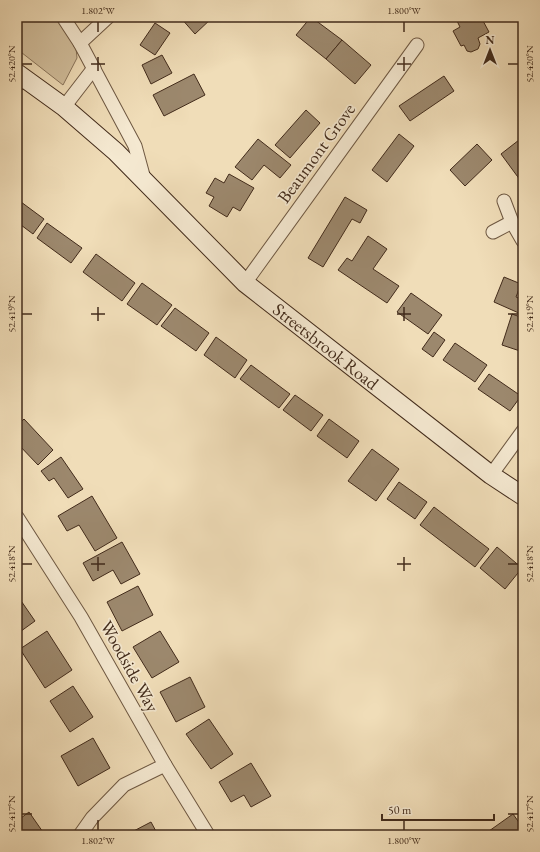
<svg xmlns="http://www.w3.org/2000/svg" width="540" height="852" viewBox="0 0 540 852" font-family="'EB Garamond',serif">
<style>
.green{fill:#d2bf9d;stroke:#8a755c}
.building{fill:#9c886d;stroke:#422b1b}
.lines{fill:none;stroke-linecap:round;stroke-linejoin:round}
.lane-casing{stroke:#6e5842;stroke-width:8}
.street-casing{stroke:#6e5842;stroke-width:15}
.secondary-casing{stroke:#422b1b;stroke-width:20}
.lane{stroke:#f5e9d1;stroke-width:6}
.street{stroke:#f5e9d1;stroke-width:13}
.secondary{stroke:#f5e9d1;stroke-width:18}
.ticks{fill:none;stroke:#422b1b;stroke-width:1.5}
.labels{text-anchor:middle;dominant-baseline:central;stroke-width:3.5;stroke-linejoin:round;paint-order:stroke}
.street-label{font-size:18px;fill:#422b1b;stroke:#f5e9d1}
.neatline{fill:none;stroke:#422b1b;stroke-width:1.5}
.ticks-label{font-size:10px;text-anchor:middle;fill:#422b1b}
</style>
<rect width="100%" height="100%" fill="#f0ddb8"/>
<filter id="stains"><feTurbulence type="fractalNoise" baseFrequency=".005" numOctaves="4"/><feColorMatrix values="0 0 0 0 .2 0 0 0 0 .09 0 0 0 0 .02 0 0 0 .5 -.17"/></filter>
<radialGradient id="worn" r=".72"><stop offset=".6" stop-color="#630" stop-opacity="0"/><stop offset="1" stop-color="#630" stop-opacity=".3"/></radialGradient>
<!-- green -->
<polygon class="green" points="17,17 55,17 76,48 77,58 63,85 17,49"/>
<!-- building -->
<g class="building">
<polygon points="180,17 213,17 195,34"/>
<polygon points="311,17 342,40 326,59 296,35"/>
<polygon points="455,17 487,17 482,19 489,32 478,38 480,44 478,49 471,52 467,51 464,45 461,46 453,31 460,27"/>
<polygon points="155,23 170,33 155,55 140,45"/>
<polygon points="342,40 371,65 355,84 326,59"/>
<polygon points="162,55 172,73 151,84 142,65"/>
<polygon points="194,74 205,95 164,116 153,95"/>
<polygon points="444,76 454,91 410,121 399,106"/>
<polygon points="306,110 320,123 290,158 275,145"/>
<polygon points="399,134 414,146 387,182 372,170"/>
<polygon points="258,139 291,165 280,178 264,165 252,180 235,167"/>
<polygon points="519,140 523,145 523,184 501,154"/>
<polygon points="477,144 492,160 465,186 450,170"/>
<polygon points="229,174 254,188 240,211 233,207 227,217 209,206 214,197 206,193 215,178 224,183"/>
<polygon points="345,197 367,210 360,223 352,219 323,267 308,258"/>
<polygon points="17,199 44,219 33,234 17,222"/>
<polygon points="47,223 82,248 71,263 37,238"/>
<polygon points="368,236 387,249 373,269 399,286 387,303 338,270 347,258 352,261"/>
<polygon points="96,254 135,283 122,301 83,272"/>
<polygon points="504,277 521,284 516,297 523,300 521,314 494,302"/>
<polygon points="142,283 172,305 157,325 127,304"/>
<polygon points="411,293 442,315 428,334 397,312"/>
<polygon points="175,308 209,333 196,351 161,326"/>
<polygon points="512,314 523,318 523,352 502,345"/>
<polygon points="434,332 445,340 433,357 422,349"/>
<polygon points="216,337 247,360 235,378 204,355"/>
<polygon points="455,343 487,365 475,382 443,360"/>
<polygon points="251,365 290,394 279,408 240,379"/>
<polygon points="489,374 521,396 510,411 478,389"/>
<polygon points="295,395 323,415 311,431 283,410"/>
<polygon points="24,419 53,450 38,465 17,443 17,426"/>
<polygon points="329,419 359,441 347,458 317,436"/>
<polygon points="372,449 399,469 376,501 348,481"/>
<polygon points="61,457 83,489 68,498 54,478 49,481 41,471"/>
<polygon points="399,482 427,502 415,519 387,499"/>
<polygon points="92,496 117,538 95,551 79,525 67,531 58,516"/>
<polygon points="434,507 489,549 475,567 420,525"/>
<polygon points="122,542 140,574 121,584 113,570 93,581 83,563"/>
<polygon points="497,547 522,568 505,589 480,568"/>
<polygon points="138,586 153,615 122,631 107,602"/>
<polygon points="17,595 35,621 17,634"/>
<polygon points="47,631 72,670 45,688 20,649"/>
<polygon points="160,631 179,662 152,678 133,647"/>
<polygon points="190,677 205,707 176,722 160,692"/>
<polygon points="73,686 93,717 70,732 50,701"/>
<polygon points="209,719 233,754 211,769 186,734"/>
<polygon points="93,738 110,768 78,786 61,756"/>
<polygon points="251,763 271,796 251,807 244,795 231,802 219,782"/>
<polygon points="29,812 45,835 24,835 17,825 17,821"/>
<polygon points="513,814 523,828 523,835 491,835 489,831"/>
<polygon points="151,822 158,835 126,835"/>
</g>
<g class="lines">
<!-- lane casing -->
<g class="lane-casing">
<polyline id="lane" points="17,90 25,81"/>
</g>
<!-- street casing -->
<g class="street-casing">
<g id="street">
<polyline points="63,17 80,43 135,146 144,179"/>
<polyline points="80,43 108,17"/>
<polyline points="64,107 94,68"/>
<polyline points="504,201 512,222 523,241"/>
<polyline points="493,232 512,222"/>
<polyline points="245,283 417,45"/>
<polyline points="491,475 523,431"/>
<polyline points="17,517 81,617 165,765 208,835"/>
<polyline points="80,835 92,818 124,785 165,765"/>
</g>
</g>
<!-- secondary casing -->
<g class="secondary-casing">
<polyline id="secondary" points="17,73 64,107 116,152 245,283 491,475 523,496"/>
</g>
<!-- lane -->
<use href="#lane" class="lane"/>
<!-- street -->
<use href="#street" class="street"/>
<!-- secondary -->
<use href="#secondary" class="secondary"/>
</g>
<!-- ticks -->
<path class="ticks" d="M98,22V32M404,22V32M98,57V71M404,57V71M22,64H32M91,64H105M397,64H411M508,64H518M98,307V321M404,307V321M22,314H32M91,314H105M397,314H411M508,314H518M98,557V571M404,557V571M22,564H32M91,564H105M397,564H411M508,564H518M22,814H32M508,814H518M98,820V830M404,820V830"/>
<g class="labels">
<!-- street labels -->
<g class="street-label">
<text transform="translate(316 153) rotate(-54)">Beaumont Grove</text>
<text transform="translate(326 346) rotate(38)">Streetsbrook Road</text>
<text transform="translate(130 666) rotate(61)">Woodside Way</text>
</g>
</g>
<!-- margin -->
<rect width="540" height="852" fill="none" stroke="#f0ddb8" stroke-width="44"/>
<!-- north arrow -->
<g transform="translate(490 50)" stroke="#f5e9d1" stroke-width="3" paint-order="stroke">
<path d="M0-3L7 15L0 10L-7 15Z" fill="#422b1b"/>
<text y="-6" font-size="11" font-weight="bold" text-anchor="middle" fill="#422b1b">N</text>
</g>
<!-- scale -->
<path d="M382 814v6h112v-6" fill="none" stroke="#422b1b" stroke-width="2"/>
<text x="388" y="814" font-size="12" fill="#422b1b" stroke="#f5e9d1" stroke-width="3" paint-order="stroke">50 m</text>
<rect x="22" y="22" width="496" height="808" class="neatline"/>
<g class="ticks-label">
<text x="98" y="14">1.802°W</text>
<text x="404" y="14">1.800°W</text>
<text transform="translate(11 64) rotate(-90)" y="4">52.420°N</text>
<text transform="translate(529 64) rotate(-90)" y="4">52.420°N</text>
<text transform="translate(11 314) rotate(-90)" y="4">52.419°N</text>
<text transform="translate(529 314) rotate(-90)" y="4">52.419°N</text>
<text transform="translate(11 564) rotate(-90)" y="4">52.418°N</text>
<text transform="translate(529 564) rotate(-90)" y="4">52.418°N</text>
<text transform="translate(11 814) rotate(-90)" y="4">52.417°N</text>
<text transform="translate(529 814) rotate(-90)" y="4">52.417°N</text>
<text x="98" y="844">1.802°W</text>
<text x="404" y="844">1.800°W</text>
</g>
<rect width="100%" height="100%" filter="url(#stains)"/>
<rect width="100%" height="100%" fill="url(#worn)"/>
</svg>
